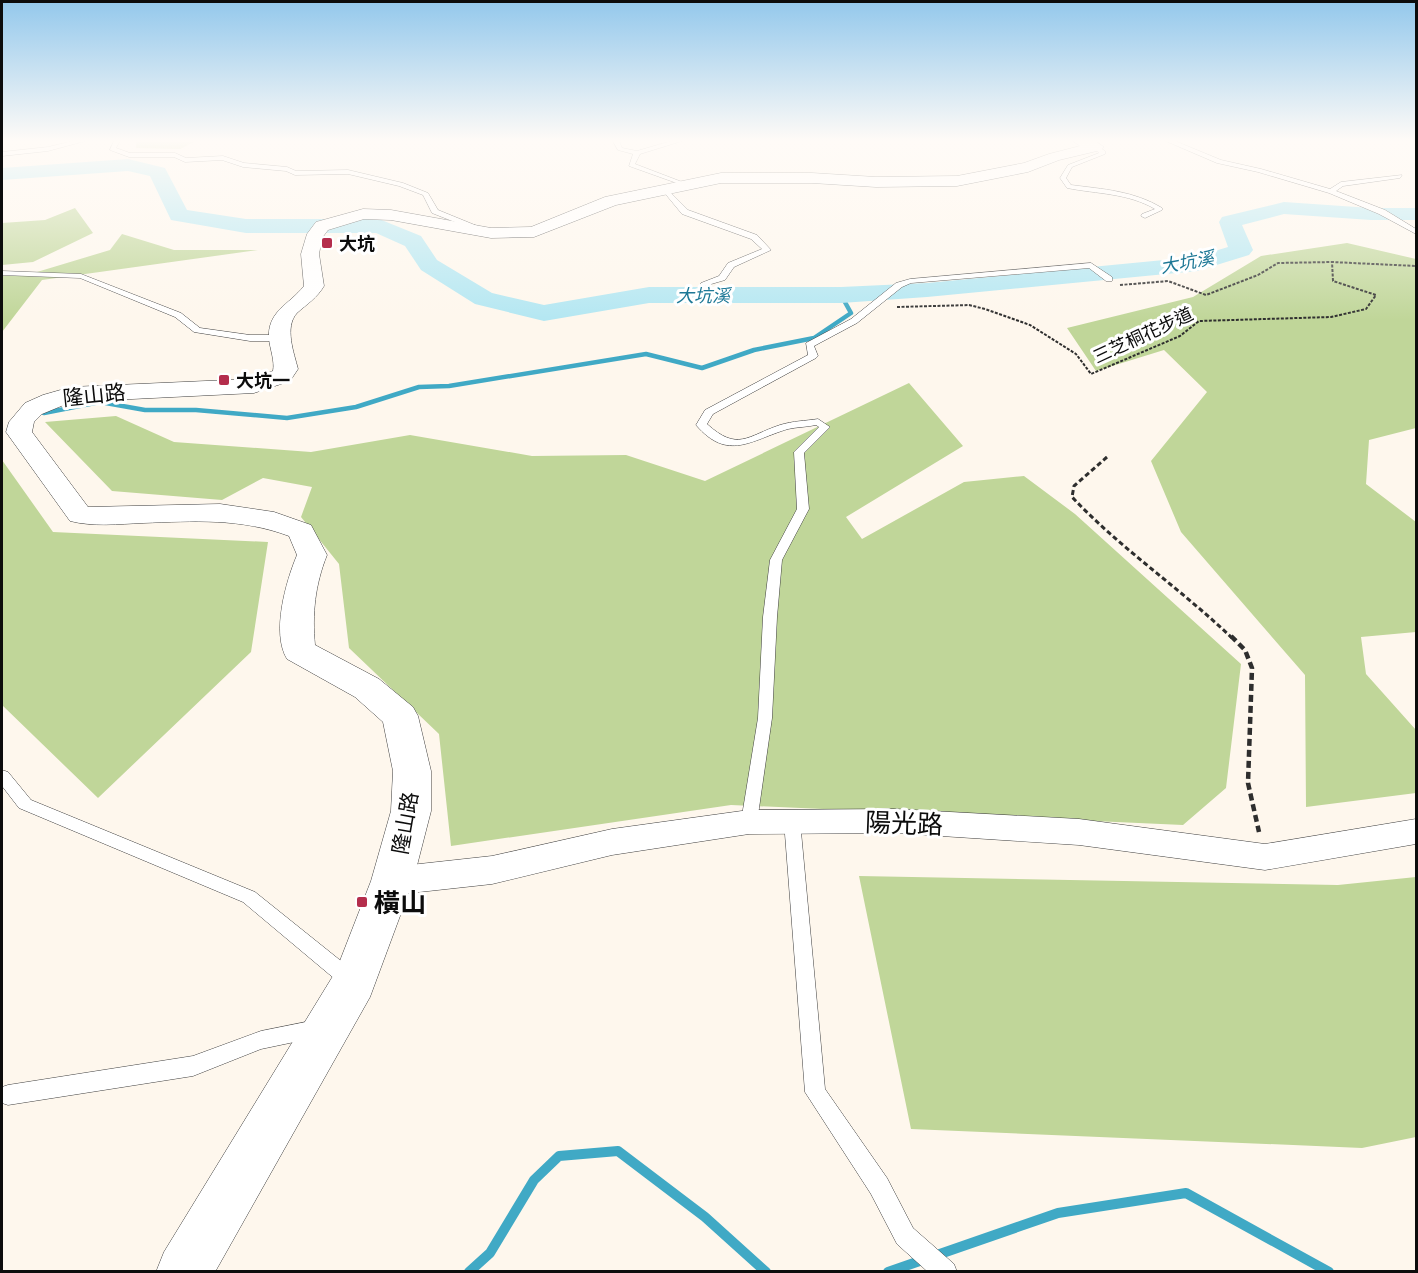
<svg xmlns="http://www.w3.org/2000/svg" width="1418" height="1273" viewBox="0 0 1418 1273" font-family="Merriweather,'Noto Sans TC',serif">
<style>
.forest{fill:#c0d699}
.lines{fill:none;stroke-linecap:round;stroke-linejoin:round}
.stream-far1{stroke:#40a9c5;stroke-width:4.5}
.stream{stroke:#40a9c5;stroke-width:10}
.river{fill:#b4e7f2;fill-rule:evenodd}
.service-casing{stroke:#3f3f3f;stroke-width:1}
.minor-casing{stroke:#3f3f3f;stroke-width:1}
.tertiary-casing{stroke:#3f3f3f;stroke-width:1}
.path-far2{stroke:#2e2e2e;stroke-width:2;stroke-dasharray:3 1.5;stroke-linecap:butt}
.path-far1{stroke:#2e2e2e;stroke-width:3;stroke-dasharray:5 3;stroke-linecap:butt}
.path{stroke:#2e2e2e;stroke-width:4.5;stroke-dasharray:7 4;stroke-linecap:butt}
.service{fill:#fff;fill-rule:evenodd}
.minor{fill:#fff;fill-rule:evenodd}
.tertiary{fill:#fff;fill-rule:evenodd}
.poi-dot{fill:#b42d4c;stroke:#fff;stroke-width:2}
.labels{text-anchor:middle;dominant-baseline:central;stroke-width:6;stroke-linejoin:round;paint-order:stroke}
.far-poi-label{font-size:18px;font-weight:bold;fill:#0c0c0c;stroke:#fff;text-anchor:start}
.far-water-label{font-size:18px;font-style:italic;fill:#1d7896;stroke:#fff}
.far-street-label{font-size:18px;fill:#0c0c0c;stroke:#fff}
.street-label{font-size:21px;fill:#0c0c0c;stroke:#fff}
.near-street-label{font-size:26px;fill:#0c0c0c;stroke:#fff}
.near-poi-label{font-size:26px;font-weight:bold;fill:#0c0c0c;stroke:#fff;text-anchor:start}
</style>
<rect width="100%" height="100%" fill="#fef7ed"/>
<!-- forest -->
<g class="forest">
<polygon points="136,141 196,141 180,149 136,148"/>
<polygon points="75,208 93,233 33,262 2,265 2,223 45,220"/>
<polygon points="122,234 174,250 258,250 42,280 2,332 2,276 27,275 110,250"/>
<polygon points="1347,243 1416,259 1416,428 1369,440 1366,484 1416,522 1416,632 1361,637 1366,674 1416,730 1416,793 1306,807 1305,675 1181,532 1151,461 1207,392 1164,350 1096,371 1067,328 1193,297 1261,256"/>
<polygon points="909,383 963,446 846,517 862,539 964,482 1024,476 1075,514 1241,664 1226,788 1183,825 731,805 451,846 439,734 349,648 339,564 301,517 312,487 263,478 222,500 112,491 45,422 116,416 174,442 311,452 410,435 532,456 626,455 705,481"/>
<polygon points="2,460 53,532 268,542 251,652 98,798 2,705"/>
<polygon points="859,876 1338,885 1416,877 1416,1137 1362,1148 911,1129"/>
</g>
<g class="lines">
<!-- stream-far1 -->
<polyline class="stream-far1" points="44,413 100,402 145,410 196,410 287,418 356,407 419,387 449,386 646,354 702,368 754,350 814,338 851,313 841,295"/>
<!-- stream -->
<g class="stream">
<polyline points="469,1272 490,1253 534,1180 559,1156 618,1151 705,1217 766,1272"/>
<polyline points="888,1272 1058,1213 1186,1193 1329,1272"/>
</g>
<!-- river -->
<polygon class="river" points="128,159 165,168 187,210 246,219 379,219 421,236 437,260 492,293 544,305 649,287 841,287 927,283 1195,257 1228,247 1219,222 1222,217 1284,202 1371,208 1416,208 1416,220 1371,220 1284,214 1242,225 1253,250 1249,255 1197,271 927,297 841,303 649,303 544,321 475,304 421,270 405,246 376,233 246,233 171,220 150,176 128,171 2,180 2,168"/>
<!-- service casing -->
<g class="service-casing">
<g id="service">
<polygon points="73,141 85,141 48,151 2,156 2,152 48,147"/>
<polygon points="114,141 120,141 116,148 130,153 175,153 186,158 223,156 244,163 287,167 296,171 348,170 403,183 428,193 438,210 487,230 480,232 432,213 423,195 399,186 348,174 295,175 286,171 243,167 222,160 185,162 174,157 129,157 110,150"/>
<polygon points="613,141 619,141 622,148 637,151 671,141 682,141 640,154 635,164 690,185 685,186 629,166 633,154 618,150"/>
<polygon points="1166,141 1175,141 1221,160 1261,169 1330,189 1341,182 1402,175 1400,178 1343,186 1336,191 1385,210 1416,229 1416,234 1379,214 1329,193 1258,172 1217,163"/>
<path d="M1096,145L1105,151V154L1072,167L1066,178L1071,185C1103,189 1134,191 1162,208V210L1145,218L1141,216L1142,214L1155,209C1128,193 1097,194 1067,188L1060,178L1068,165L1099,153L1093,147Z"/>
<polygon points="663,189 667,189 688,210 757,235 771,250 734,267 725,280 701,287 701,283 719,276 728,263 762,249 751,239 682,214 663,191"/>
<path d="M1091,263L1112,277V281H1106L1089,268L911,283L902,287L857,323L814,346L818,356L816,358L713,414L707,424C738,452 747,436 780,425C793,421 805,421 818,419L830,427L804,453L809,509L782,560L777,617L772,718L757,822L755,827L749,829L743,827L741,822L758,718L763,617L770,560L797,509L794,452L819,427L816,425C807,427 797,427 788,429C751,440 728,462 696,425L705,410L808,355L806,343L851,319L896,283L910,279Z"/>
<polygon points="2,271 81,274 181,313 200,328 250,335 280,335 285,338 280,341 250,341 194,332 175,317 80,278 2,275"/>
<polygon points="2,770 8,772 31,800 255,892 356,973 358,979 356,985 349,988 342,985 243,902 19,808 2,786"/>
<polygon points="792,814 798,816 800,821 825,1089 887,1178 913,1228 954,1264 957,1272 928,1272 897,1244 871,1194 805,1092 784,821 786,816"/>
<polygon points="316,1020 323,1022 326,1029 323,1036 261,1049 193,1076 8,1105 2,1103 2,1087 8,1085 193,1056 261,1031"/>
</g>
</g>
<!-- minor casing -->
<g class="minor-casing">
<polygon id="minor" points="895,809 1079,819 1265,844 1416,819 1416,844 1265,870 1079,845 895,833 749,834 612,855 492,884 392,895 381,891 376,881 381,871 392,867 492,856 612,829 749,810"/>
</g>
<!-- tertiary casing -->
<g class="tertiary-casing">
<path id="tertiary" d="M1073,141H1095L1104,147L1101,150L1059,160L1028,172L957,186L876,187L812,183H721L616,205L534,237L491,238L391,220L364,219L328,230L322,238L319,254L324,286C317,298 307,304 297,313C284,327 294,353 298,369L290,381L254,393L71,402L42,414L34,422L32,432L88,507L220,504L274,512L311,525L327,555C315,585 312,614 315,645L379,679L413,707L418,716L431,771V811L413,881L370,997L215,1272H156L164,1252L336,971L371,881L391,811L393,771L383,722L355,697L287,659C271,633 286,581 297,555L289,536C241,518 194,521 143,523C119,524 93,527 70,521L6,432L9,422L25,403L43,395L71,387L251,379L273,371C275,361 270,349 269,339C267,311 289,305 304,286L301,254L307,234L316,222L363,209L391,210L491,228L531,227L605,197L721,173H812L876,177L957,176L1024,163L1049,154L1080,146Z"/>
</g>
<!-- path-far2 -->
<g class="path-far2">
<polyline points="1120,285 1168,281 1206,295 1258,275 1278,263 1332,262"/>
<polyline points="897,307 969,305 985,309 1030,325 1076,354 1091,374 1180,336 1199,321 1331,317 1366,309 1376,295 1333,281 1332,262 1416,266"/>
</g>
<!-- path-far1 -->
<path class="path-far1" d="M1107,457L1074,486L1072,497C1121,549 1181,589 1232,638"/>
<!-- path -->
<polyline class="path" points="1231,636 1245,650 1252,668 1248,783 1259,832"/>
<!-- service -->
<use href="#service" class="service"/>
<!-- minor -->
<use href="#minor" class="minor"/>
<!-- tertiary -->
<use href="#tertiary" class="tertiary"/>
</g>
<!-- sky -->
<linearGradient id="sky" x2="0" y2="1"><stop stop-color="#93c8ec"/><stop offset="0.44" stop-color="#fffbf7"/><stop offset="1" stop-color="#fffbf7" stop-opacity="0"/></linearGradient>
<rect width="1418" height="320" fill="url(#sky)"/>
<!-- markers -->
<g class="poi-dot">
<rect x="321" y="237" width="12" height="12" rx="3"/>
<rect x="218" y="374" width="12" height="12" rx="3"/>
<rect x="356" y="896" width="12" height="12" rx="3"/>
</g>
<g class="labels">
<!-- far-poi labels -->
<g class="far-poi-label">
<text x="339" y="243">大坑</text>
<text x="236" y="380">大坑一</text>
</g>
<!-- far-water labels -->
<g class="far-water-label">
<text transform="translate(1187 262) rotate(-10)">大坑溪</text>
<text x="703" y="295">大坑溪</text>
</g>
<!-- far-street labels -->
<g class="far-street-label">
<text transform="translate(1143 335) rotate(-25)">三芝桐花步道</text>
</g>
<!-- street labels -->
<g class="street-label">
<text transform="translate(94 395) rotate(-6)">隆山路</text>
<text transform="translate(405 823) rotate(-80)">隆山路</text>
</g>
<!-- near-street labels -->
<g class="near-street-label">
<text transform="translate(904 823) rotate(2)">陽光路</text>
</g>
<!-- near-poi labels -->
<g class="near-poi-label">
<text x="374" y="902">橫山</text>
</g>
</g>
<!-- border -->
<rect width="1418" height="1273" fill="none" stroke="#0c0c0c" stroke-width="6"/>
</svg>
